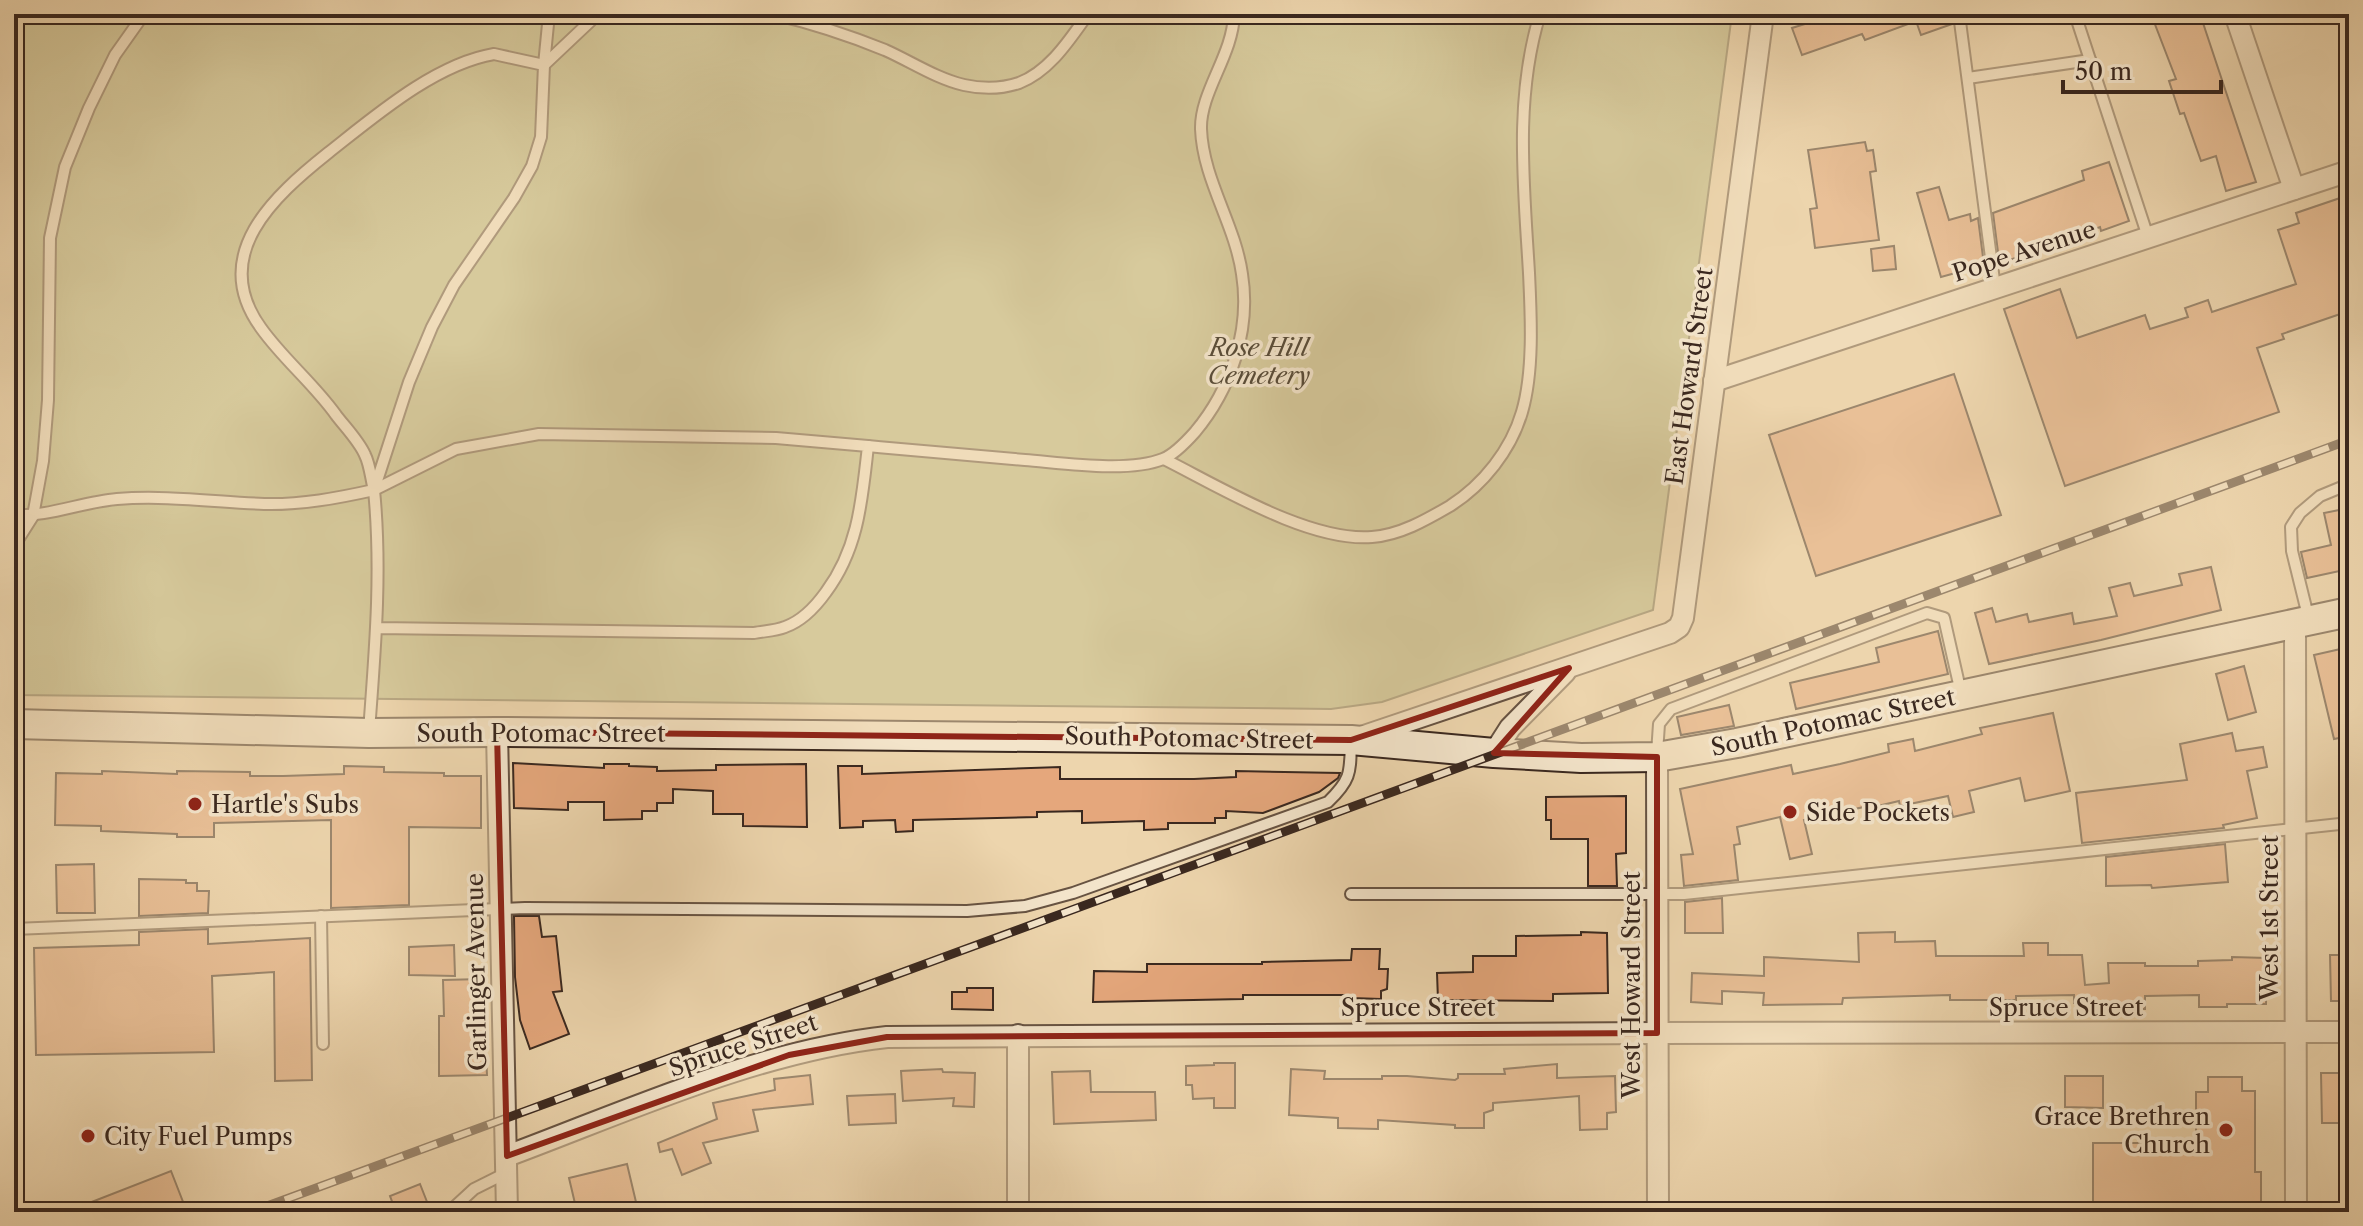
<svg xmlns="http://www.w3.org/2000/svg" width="2363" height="1226" viewBox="0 0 2363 1226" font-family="'Libre Caslon Text',serif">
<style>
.green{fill:#bcbc87;stroke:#7b7253;stroke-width:2}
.building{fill:#e5a77c;stroke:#3a281f;stroke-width:2}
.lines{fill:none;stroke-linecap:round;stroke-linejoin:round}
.service-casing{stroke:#675342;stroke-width:14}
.minor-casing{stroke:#675342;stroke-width:24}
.secondary-casing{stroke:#3a281f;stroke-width:32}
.service{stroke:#f3e4ca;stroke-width:10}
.minor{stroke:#f3e4ca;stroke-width:20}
.secondary{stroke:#f3e4ca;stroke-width:28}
.rail-casing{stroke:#3a281f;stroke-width:9}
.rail{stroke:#f3e4ca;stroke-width:6;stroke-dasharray:18;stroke-linecap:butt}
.marked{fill:none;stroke:#8f2418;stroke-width:6;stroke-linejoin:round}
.poi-dot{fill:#8f2418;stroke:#f3e4ca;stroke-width:3}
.labels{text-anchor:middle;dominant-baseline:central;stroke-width:7;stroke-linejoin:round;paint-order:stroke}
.street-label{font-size:24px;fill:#3a281f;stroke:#f3e4ca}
.park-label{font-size:24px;font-style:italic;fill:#5a4d39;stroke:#f3e4ca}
.poi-label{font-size:24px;fill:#3a281f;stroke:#f3e4ca;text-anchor:start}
</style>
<rect width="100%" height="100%" fill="#edd5ad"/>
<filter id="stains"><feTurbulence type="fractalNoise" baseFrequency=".0025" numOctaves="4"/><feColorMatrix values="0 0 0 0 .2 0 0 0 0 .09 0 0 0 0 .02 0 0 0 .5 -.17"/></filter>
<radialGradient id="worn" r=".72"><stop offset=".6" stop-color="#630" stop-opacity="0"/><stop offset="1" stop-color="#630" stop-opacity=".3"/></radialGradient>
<!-- green -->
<polygon class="green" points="14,14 1732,14 1653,610 1382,702 1331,709 14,695"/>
<!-- building -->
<g class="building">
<polygon points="1837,14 1951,14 1952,24 1921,35 1916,21 1865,40 1862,34 1802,55 1792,28"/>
<polygon points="2151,14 2200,14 2256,182 2226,191 2216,156 2201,161 2184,113 2180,114 2169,81 2176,79"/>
<polygon points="1865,142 1867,151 1873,150 1876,171 1870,172 1879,240 1815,248 1810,209 1817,208 1808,150"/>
<polygon points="2109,162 2129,221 2101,231 2100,227 2007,261 2006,259 1999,260 1993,213 2084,180 2082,171"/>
<polygon points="1939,187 1949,220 1970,214 1971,221 1978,218 1984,265 1941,277 1917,193"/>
<polygon points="2349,195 2349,311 2282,334 2284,339 2257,348 2279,412 2065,486 2004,309 2060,289 2077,338 2145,315 2150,329 2188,317 2185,308 2208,300 2212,312 2296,284 2278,230 2299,223 2296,213"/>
<polygon points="1894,246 1896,269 1873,271 1871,249"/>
<polygon points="1954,374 2001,515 1816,576 1769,435"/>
<polygon points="2349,508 2349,569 2307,578 2301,552 2331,545 2324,513"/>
<polygon points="2211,567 2221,610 2101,640 1989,664 1975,613 1992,608 1996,622 2027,614 2029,622 2072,613 2074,624 2117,616 2109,588 2130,583 2134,596 2182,585 2179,574"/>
<polygon points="1938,631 1948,674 1796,709 1790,683 1879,662 1876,648"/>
<polygon points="2345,648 2349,667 2349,736 2334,739 2314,655"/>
<polygon points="2244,666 2256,712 2228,720 2216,674"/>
<polygon points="1729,705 1734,726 1681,735 1677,717"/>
<polygon points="2053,713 2070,791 2025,801 2020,778 1969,791 1974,812 1953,817 1948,796 1900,806 1899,801 1865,809 1864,807 1804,820 1812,854 1790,859 1780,817 1737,827 1740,844 1734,845 1738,880 1684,886 1681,855 1693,854 1680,789 1791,765 1793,774 1840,764 1889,752 1888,744 1913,739 1915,751 1982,734 1980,728"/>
<polygon points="2232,733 2236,751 2263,747 2267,767 2247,771 2257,818 2223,825 2224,828 2082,843 2076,793 2187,780 2180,744"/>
<polygon points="513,763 604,768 604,764 629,764 629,766 657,767 657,771 716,770 716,765 806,764 807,827 743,826 743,814 713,814 713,791 673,789 673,803 657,803 657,811 642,811 642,819 604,820 604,802 568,802 568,810 514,808"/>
<polygon points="344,766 384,767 384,772 444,773 444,776 481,776 481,828 409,827 409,905 331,908 331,820 214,823 214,837 177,837 177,834 101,831 101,826 55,825 56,773 102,774 102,771 177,774 177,771 250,772 250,776 283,776 344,774"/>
<polygon points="838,766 862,766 862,774 1060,767 1060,779 1194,779 1236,777 1236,771 1340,773 1338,778 1319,792 1263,813 1226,811 1226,818 1215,818 1215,823 1168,823 1168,829 1144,830 1144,821 1082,823 1082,811 1037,812 1037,817 913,820 913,831 896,832 895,820 863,821 863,827 840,828"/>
<polygon points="1626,796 1626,853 1616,854 1617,886 1588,886 1588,839 1551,839 1551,820 1546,820 1546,797"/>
<polygon points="2225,844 2228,882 2152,888 2151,885 2106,886 2106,857"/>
<polygon points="94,864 95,913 57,913 56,865"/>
<polygon points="139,879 186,880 186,883 197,883 197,891 209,891 208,913 139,916"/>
<polygon points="1722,898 1723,933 1685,933 1685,902"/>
<polygon points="514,916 539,916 542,937 556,936 562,991 553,992 569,1034 530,1049 520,1020 515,977"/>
<polygon points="208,929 208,944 310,938 312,1080 275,1081 274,972 212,976 214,1052 36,1055 34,948 139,945 139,932"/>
<polygon points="1581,932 1607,933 1608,993 1553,994 1553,1001 1438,1000 1437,973 1473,972 1473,956 1516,956 1516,936 1581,935"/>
<polygon points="1895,932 1895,942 1935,941 1936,956 2024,956 2023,943 2048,943 2048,955 2082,955 2085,985 2109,983 2108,963 2145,963 2145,966 2198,966 2198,961 2232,960 2232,957 2267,958 2266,1004 2227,1004 2227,1007 2199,1007 2199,995 2145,996 2145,1009 2110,1009 2110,1003 2074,1003 2074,995 2016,996 2016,1000 1950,1000 1950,995 1843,998 1842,1004 1763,1005 1764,993 1722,991 1722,1004 1691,1002 1692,973 1764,976 1764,957 1859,962 1858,933"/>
<polygon points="454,945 455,976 409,975 409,947"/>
<polygon points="1352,949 1380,949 1379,969 1388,969 1387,989 1381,991 1381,999 1351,998 1351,995 1243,995 1243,999 1093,1002 1094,971 1147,972 1147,964 1262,964 1262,962 1351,960"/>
<polygon points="2330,955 2349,955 2349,1001 2331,1001"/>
<polygon points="482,979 487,1075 439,1076 439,1016 444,1016 443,980"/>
<polygon points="967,988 993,988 993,1010 952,1009 952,992 967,992"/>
<polygon points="1214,1063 1235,1063 1235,1108 1214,1108 1214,1098 1193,1099 1192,1085 1186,1085 1186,1066 1214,1065"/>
<polygon points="1557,1064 1557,1078 1615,1076 1616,1112 1607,1113 1607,1129 1580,1130 1579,1096 1493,1103 1493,1110 1484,1113 1484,1128 1455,1128 1455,1125 1378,1120 1378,1129 1338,1128 1338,1118 1289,1115 1291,1069 1325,1071 1324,1079 1382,1079 1382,1076 1407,1076 1455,1080 1458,1078 1458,1074 1505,1074 1504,1069"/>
<polygon points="942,1069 943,1072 975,1073 974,1107 953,1106 954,1098 903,1101 901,1071"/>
<polygon points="1090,1071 1091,1092 1155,1092 1156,1120 1054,1124 1052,1072"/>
<polygon points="2321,1073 2346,1073 2346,1123 2322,1123"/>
<polygon points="810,1075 813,1104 753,1110 758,1131 703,1143 711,1163 682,1175 672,1149 660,1152 658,1143 717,1119 713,1103 775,1090 774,1079"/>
<polygon points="2065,1076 2103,1076 2103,1108 2065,1107"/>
<polygon points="2208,1077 2242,1077 2242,1091 2255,1091 2255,1172 2261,1172 2261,1212 2093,1212 2093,1143 2196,1143 2196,1092 2208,1092"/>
<polygon points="895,1094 896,1123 849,1125 847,1096"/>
<polygon points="627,1164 636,1202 593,1212 577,1212 569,1178"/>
<polygon points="171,1171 185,1207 172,1212 66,1212"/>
<polygon points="420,1184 431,1212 396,1212 390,1196"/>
</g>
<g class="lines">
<!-- service casing -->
<g class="service-casing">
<g id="service">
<path d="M773,14C811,23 848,35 885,50C910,61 937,79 964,85C982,89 1001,89 1019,83C1050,71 1070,39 1088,14"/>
<polyline points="1959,14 1995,288"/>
<polyline points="2075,14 2148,237"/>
<polyline points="2237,21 2257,14"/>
<path d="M494,54L544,65L541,137L532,166L514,198L454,285L432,327L409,382L374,490C371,479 370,465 365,455C359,441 345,427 336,415C314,384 283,359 261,328C208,255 274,196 328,153C375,116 435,64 494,54Z"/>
<polyline points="544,65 598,14"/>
<polyline points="544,65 549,14"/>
<polyline points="1968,78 2090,60"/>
<path d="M868,446C920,451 972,455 1025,460C1063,463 1128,473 1163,459C1175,454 1187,441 1195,432C1231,389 1251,330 1242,274C1235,224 1203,180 1201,129C1200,92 1233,55 1234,14"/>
<path d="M1164,459C1220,487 1309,542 1372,537C1400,535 1426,520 1450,506C1483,485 1511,450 1522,412C1534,371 1531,315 1529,273C1524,187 1514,98 1540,14"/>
<path d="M14,515C48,517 82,502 117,499C165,495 216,502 264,504C301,505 338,498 374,490"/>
<polyline points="14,546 33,516 43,461 48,400 50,238 65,167 89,108 115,55 144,14"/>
<polyline points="2309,620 2292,551 2291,527 2300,513 2320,496 2349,484"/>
<path d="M369,731C375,651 382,571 374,490L456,449L539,434L776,438L868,446C862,498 859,548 826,592C816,606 802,621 785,627C775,631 764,631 754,633L377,628"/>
<polyline points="1657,753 1659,724 1671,709 1927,613 1944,618 1961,693"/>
<polyline points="1351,894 1684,894 2349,823"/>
<polyline points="321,916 323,1044"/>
<path d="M14,929L525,908L967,911L1025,906L1073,893L1328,802C1352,779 1350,772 1351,740"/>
<polyline points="449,1212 474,1189 506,1173"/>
</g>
</g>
<!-- minor casing -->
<g class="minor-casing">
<g id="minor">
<polyline points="2235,14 2294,189"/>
<polyline points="1714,381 2349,171"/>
<polyline points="2295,624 2296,1212"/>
<polyline points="497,732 507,1212"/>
<polyline points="1361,737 1670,633 1679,627 1683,618 1763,14"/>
<polyline points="1494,753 1510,728 1565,672"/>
<polyline points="1657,757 1658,1212"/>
<path d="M507,1156C628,1111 758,1051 887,1037L1657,1033L2349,1032"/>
<polyline points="1018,1212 1018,1035"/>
</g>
</g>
<!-- secondary casing -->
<g class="secondary-casing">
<polyline id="secondary" points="14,724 369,733 497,732 1351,740 1494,753 1581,758 1657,757 1737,743 2349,612"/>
</g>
<!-- service -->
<use href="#service" class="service"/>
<!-- minor -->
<use href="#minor" class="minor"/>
<!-- secondary -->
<use href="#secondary" class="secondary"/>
<!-- rail casing -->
<g class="rail-casing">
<polyline id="rail" points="251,1212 2349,440"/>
</g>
<!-- rail -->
<use href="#rail" class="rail"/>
</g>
<!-- marked area -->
<path d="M0 0H2363V1226H0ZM1569,668L1494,753L1657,757V1033L887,1037L789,1055L507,1156L497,732L1351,740Z" fill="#edd5ad" fill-opacity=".55" fill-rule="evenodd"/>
<path class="marked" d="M1569,668L1494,753L1657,757V1033L887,1037L789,1055L507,1156L497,732L1351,740Z"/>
<!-- markers -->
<g class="poi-dot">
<circle cx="195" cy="804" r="8"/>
<circle cx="1790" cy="812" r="8"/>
<circle cx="2226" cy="1130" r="8"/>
<circle cx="88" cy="1136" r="8"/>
</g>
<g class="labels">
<!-- street labels -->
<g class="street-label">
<text transform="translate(2024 251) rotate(-18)">Pope Avenue</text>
<text transform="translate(1689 376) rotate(-82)">East Howard Street</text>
<text transform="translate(1833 722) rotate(-12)">South Potomac Street</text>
<text x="541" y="733">South Potomac Street</text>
<text transform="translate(1189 738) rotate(1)">South Potomac Street</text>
<text transform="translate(2269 918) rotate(-90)">West 1st Street</text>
<text transform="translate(476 972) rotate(-91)">Garlinger Avenue</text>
<text transform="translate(1631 985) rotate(-90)">West Howard Street</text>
<text x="1418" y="1007">Spruce Street</text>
<text x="2066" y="1007">Spruce Street</text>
<text transform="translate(743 1045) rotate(-18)">Spruce Street</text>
</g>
<!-- park labels -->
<g class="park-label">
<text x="1259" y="347">Rose Hill<tspan x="1259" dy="28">Cemetery</tspan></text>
</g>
<!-- poi labels -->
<g class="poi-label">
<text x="211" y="804">Hartle's Subs</text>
<text x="1806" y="812">Side Pockets</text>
<text x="2210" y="1116" text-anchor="end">Grace Brethren<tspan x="2210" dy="28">Church</tspan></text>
<text x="104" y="1136">City Fuel Pumps</text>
</g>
</g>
<!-- margin -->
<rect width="2363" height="1226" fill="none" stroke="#edd5ad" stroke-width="48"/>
<rect x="16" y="16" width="2331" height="1194" fill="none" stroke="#3a281f" stroke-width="4"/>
<rect x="24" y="24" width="2315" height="1178" fill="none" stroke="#3a281f" stroke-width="2"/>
<!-- scale -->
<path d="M2063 80v12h158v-12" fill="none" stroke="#3a281f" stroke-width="4"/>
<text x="2075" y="80" font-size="24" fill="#3a281f" stroke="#f3e4ca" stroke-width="6" paint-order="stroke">50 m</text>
<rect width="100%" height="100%" filter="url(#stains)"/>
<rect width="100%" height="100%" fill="url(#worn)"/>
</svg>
